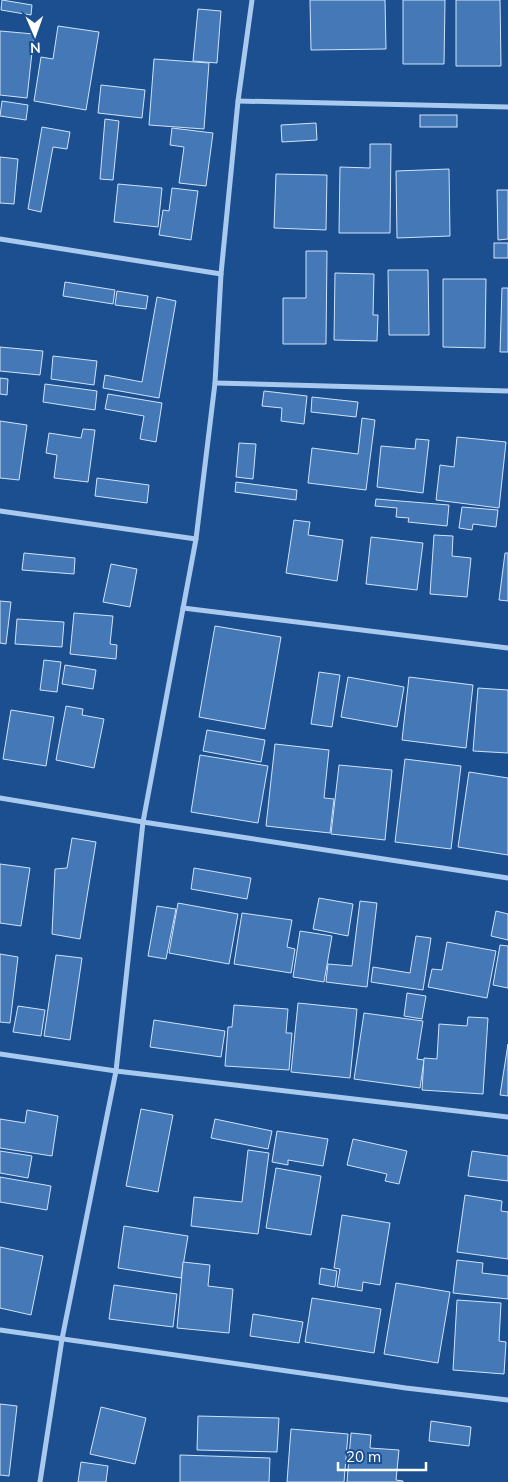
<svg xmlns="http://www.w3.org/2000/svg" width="508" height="1482" viewBox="0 0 508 1482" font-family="Mulish,sans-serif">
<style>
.building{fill:#4478b7;stroke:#cfe3fa}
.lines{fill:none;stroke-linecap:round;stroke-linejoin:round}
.street{stroke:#a9c9ee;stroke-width:5}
</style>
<rect width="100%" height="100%" fill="#1b4f8f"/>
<!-- building -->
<g class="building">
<polygon points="2,0 32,5 31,15 1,10"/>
<polygon points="310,0 385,0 386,49 311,50"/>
<polygon points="403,0 445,0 444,64 403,64"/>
<polygon points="456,0 500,0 501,66 456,66"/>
<polygon points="198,9 221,11 217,63 193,61"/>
<polygon points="58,26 99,32 86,110 34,101 41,57 53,59"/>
<polygon points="0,31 34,34 27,98 0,95"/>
<polygon points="154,59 209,63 204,129 149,125"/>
<polygon points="101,85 145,90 142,118 98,113"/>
<polygon points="2,101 28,105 26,120 0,116"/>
<rect x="420" y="115" width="37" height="12"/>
<polygon points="105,119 119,121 113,180 100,179"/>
<polygon points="316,123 317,140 282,142 281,125"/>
<polygon points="42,127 70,132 67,149 53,147 41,212 28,209"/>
<polygon points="172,128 213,133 206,186 179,183 184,147 170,145"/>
<polygon points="370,144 391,144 390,233 339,233 340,167 370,168"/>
<polygon points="0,157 18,159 14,204 0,203"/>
<polygon points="449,169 450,236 397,238 396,171"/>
<polygon points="276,174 327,175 326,230 274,228"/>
<polygon points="118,184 162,188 158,227 114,222"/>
<polygon points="172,188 198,191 191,240 159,235 163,210 169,211"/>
<polygon points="497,190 508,190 508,239 498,240"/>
<rect x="494" y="243" width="14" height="15"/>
<polygon points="306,251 327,251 326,344 283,344 283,298 306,298"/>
<polygon points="388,270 428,270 429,335 389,335"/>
<polygon points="335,273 374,274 373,315 378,315 377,341 334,340"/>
<polygon points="443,279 486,279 485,348 443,347"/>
<polygon points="65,282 115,290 113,304 63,296"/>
<polygon points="502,288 508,288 508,352 500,352"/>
<polygon points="117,291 148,296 146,309 115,305"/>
<polygon points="157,297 176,301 159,398 103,388 105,375 142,382"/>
<polygon points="0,347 43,351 40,375 0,371"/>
<polygon points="53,356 97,361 94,385 51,379"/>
<polygon points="0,378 8,379 7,395 0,394"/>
<polygon points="45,384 97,391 95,410 43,402"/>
<polygon points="264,391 307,396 304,424 281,421 282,408 262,406"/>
<polygon points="108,394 162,403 156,442 140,439 144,416 105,409"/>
<polygon points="312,397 358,402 356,417 311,412"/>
<polygon points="362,418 375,420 366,490 308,483 312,448 358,454"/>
<polygon points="0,421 27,425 19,480 0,478"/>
<polygon points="83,429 95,430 88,482 54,478 57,455 46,453 49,433 81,438"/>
<polygon points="457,437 506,442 499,508 436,500 440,465 454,467"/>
<polygon points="416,439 429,440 423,493 377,487 381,446 415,449"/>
<polygon points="239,443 256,444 253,479 236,477"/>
<polygon points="97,478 149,485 147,503 95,496"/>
<polygon points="236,482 297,490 296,500 235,492"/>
<polygon points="376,499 449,505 447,526 408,522 409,518 396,517 397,508 375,506"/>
<polygon points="462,507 498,510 496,527 473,524 472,530 459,528"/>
<polygon points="294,520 310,522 308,535 343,540 337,581 286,573"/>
<polygon points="434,535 453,536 452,556 471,558 467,597 430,594"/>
<polygon points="371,537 423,543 417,590 366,584"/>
<polygon points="24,553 75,558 74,574 22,570"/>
<polygon points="505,553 508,553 508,601 499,600"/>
<polygon points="111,564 137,569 130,607 103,602"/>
<polygon points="0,601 11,602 6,644 0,643"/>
<polygon points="74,613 113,616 110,644 117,645 116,659 70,654"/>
<polygon points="17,619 64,622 62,647 15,644"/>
<polygon points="215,626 281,637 265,729 199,717"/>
<polygon points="44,660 61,662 57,692 40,690"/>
<polygon points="65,665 96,670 93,689 62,684"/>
<polygon points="319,672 340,675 332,727 311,724"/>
<polygon points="348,677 404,687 397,727 341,717"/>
<polygon points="409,677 473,685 466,748 402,740"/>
<polygon points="478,688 508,690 508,753 473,751"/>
<polygon points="66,706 83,709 82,715 104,719 94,768 56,760"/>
<polygon points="11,710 54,717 46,766 3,759"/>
<polygon points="207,730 265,740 261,762 203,751"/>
<polygon points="275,744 329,750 324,798 334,799 330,833 266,826"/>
<polygon points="200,755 268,766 258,823 191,812"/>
<polygon points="405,759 461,766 451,849 395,842"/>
<polygon points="339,765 392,770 385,840 331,834"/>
<polygon points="469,772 508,778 508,855 458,847"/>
<polygon points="72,838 96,842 80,939 52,934 55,869 67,868"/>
<polygon points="0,864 30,868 21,926 0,923"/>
<polygon points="194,868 251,878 247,899 191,889"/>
<polygon points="319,898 353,904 348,936 313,929"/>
<polygon points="360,901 377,903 367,987 326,982 328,964 352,966"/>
<polygon points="178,903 238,914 229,964 169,953"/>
<polygon points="157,906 176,909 166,959 148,956"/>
<polygon points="496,911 508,914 508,940 491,936"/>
<polygon points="242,913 292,920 287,947 295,949 291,973 234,964"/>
<polygon points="300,931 332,936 324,982 293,977"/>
<polygon points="416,936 431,938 423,990 371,982 373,967 410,973"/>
<polygon points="447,942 496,951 487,998 428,987 432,969 442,970"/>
<polygon points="500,945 508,946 508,988 493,985"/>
<polygon points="0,954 18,957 10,1023 0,1022"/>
<polygon points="56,955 82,958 70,1040 44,1036"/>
<polygon points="407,993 426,996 422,1019 404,1016"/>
<polygon points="298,1003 357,1009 350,1078 291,1072"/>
<polygon points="234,1005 288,1009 286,1033 292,1033 289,1070 225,1066 228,1027 232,1027"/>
<polygon points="18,1006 45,1010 41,1036 13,1032"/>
<polygon points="364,1013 423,1021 417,1059 424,1060 420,1088 354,1079"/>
<polygon points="468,1017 488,1018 483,1094 422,1090 424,1058 437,1059 439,1024 467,1026"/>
<polygon points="154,1020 225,1031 221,1057 150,1047"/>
<polygon points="508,1044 508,1096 500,1095"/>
<polygon points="141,1109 173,1115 158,1192 126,1186"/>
<polygon points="27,1110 58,1116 52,1156 0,1148 0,1119 25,1123"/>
<polygon points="215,1119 272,1131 268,1149 211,1138"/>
<polygon points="277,1131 328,1139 323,1166 288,1160 288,1165 272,1162"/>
<polygon points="353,1139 407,1151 399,1184 385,1181 387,1174 347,1165"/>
<polygon points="248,1150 269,1153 258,1234 191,1226 194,1197 242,1202"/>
<polygon points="0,1151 32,1156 28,1178 0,1173"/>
<polygon points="472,1151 508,1156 508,1181 468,1176"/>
<polygon points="276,1168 321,1176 311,1235 266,1228"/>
<polygon points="0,1177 51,1186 47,1210 0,1202"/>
<polygon points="465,1195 502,1201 501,1211 508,1212 508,1259 457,1252"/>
<polygon points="342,1215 390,1223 380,1285 363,1282 362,1291 337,1287 340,1269 334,1268"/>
<polygon points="124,1226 188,1236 181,1278 118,1268"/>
<polygon points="0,1247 43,1256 31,1315 0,1308"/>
<polygon points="457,1260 483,1263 482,1273 508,1276 508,1299 453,1293"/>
<polygon points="183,1262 210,1265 208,1286 233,1289 229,1333 177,1328"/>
<polygon points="321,1268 337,1271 335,1287 319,1284"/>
<polygon points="396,1283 450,1292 438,1363 384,1354"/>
<polygon points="114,1285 177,1294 173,1327 109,1319"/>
<polygon points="312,1298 381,1309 374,1353 305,1342"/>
<polygon points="457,1300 501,1303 499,1341 506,1342 504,1374 453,1370"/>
<polygon points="253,1314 303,1322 299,1343 250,1336"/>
<polygon points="0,1404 17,1406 9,1476 0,1475"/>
<polygon points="101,1407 146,1418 135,1464 90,1454"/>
<polygon points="198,1416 279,1418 277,1452 197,1450"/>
<polygon points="431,1421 471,1427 469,1446 429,1441"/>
<polygon points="291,1429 348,1434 344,1482 287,1482"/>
<polygon points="351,1433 371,1435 370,1448 399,1450 396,1480 403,1481 403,1482 347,1482"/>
<polygon points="180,1455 270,1458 269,1482 180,1482"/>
<polygon points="81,1462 108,1466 106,1482 78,1482"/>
</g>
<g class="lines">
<!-- street -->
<g class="street">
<polyline points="238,101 508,107"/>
<polyline points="0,239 221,274"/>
<polyline points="215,383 508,391"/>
<polyline points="0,511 196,539"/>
<polyline points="183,608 508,648"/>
<polyline points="0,798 143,822 508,878"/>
<polyline points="0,1054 116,1071 508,1117"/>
<polyline points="0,1330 406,1388 508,1400"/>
<polyline points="40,1482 62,1339 116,1071 143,822 196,539 215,383 221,274 238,101 252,0"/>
</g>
</g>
<!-- north arrow -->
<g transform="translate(35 35) rotate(178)" stroke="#1b4f8f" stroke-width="4" paint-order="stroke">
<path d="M0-4L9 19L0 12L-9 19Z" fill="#ffffff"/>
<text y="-8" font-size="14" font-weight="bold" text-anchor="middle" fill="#ffffff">N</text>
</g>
<!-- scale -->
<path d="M338 1462v8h88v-8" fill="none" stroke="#ffffff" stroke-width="2.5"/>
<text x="346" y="1462" font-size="15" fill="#ffffff" stroke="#1b4f8f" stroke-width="4" paint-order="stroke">20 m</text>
</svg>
